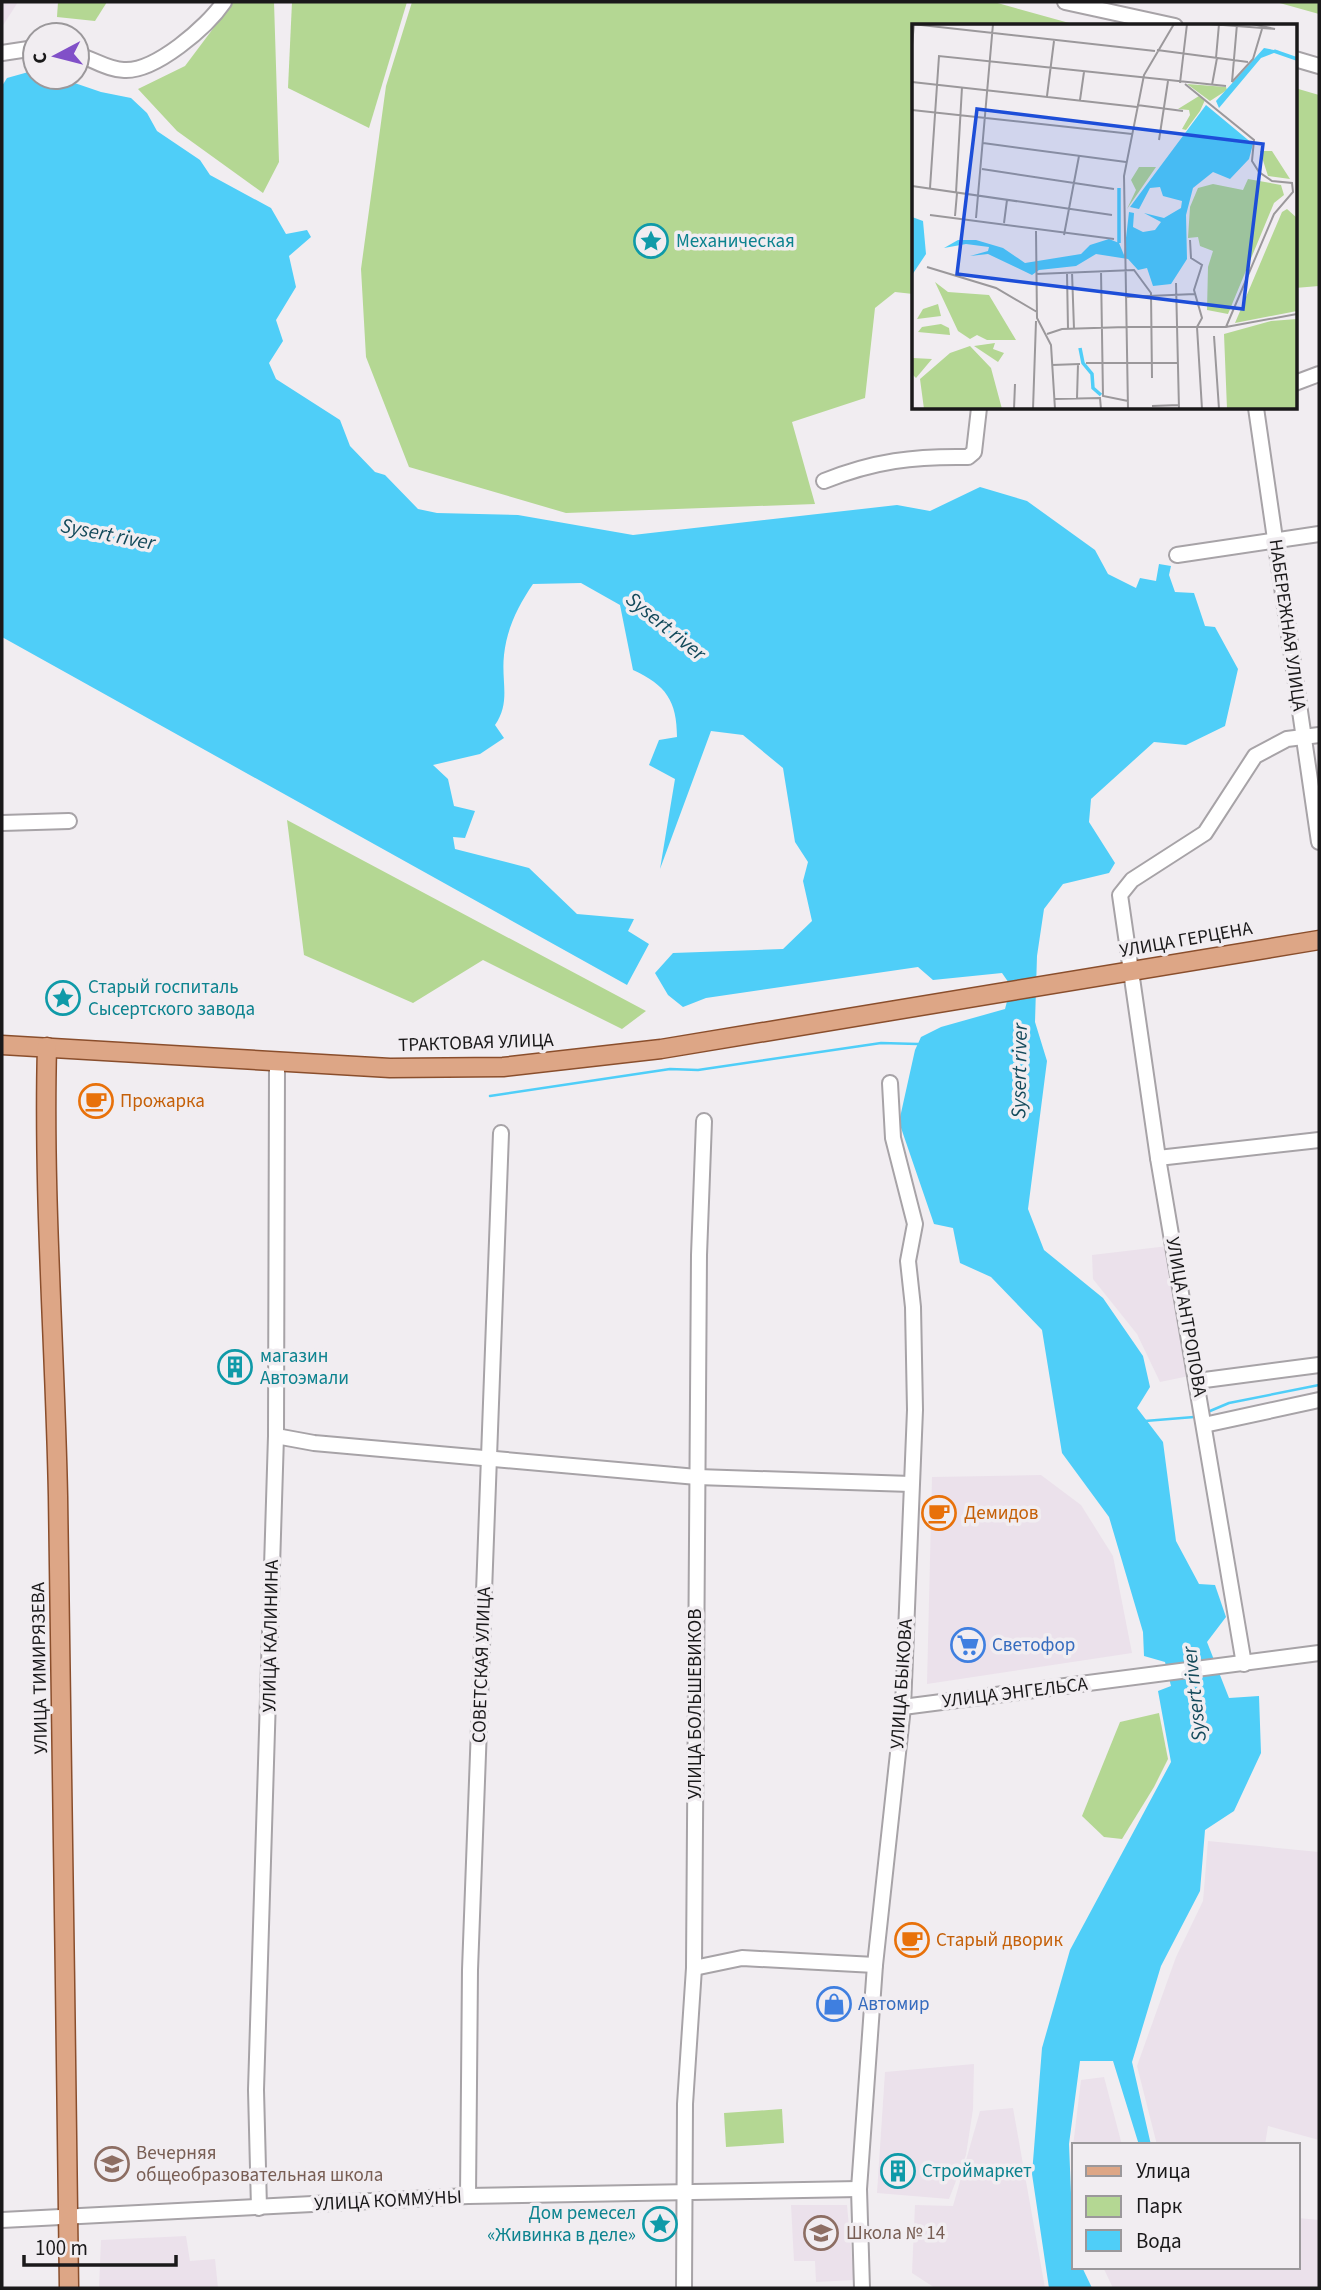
<svg xmlns="http://www.w3.org/2000/svg" width="1321" height="2290" viewBox="0 0 1321 2290" font-family="'Source Sans 3',sans-serif">
<style>
.built{fill:#ebe1eb}
.green{fill:#b4d793}
.water{fill:#4fcef8}
.lines{fill:none;stroke-linecap:round;stroke-linejoin:round}
.stream{stroke:#4fcef8;stroke-width:2.5}
.minor-casing{stroke:#a7a3a7;stroke-width:18}
.major-casing{stroke:#8a4e2c;stroke-width:21}
.minor{stroke:#fff;stroke-width:14}
.major{stroke:#dda686;stroke-width:18}
.labels{text-anchor:middle;dominant-baseline:central;stroke-width:7;stroke-linejoin:round;paint-order:stroke}
.culture-label{font-size:19px;fill:#0d838f;stroke:#f1edf1;text-anchor:start}
.street-label{font-size:19px;fill:#1a191a;stroke:#f1edf1}
.food-label{font-size:19px;fill:#c56008;stroke:#f1edf1;text-anchor:start}
.shop-label{font-size:19px;fill:#366cbe;stroke:#f1edf1;text-anchor:start}
.education-label{font-size:19px;fill:#785e54;stroke:#f1edf1;text-anchor:start}
.water-label{font-size:21px;font-style:italic;fill:#144a5b;stroke:#f1edf1}
.inset-river{fill:none;stroke:#4fcef8;stroke-width:3.5}
.inset-road{fill:none;stroke:#9b989b;stroke-width:2}
.view{fill:#1d4ed8;fill-opacity:0.15;stroke:#1d4ed8;stroke-width:3.5}
.inset-edge{fill:none;stroke:#1a191a;stroke-width:3.5}
</style>
<rect width="100%" height="100%" fill="#f1edf1"/>
<!-- built -->
<g class="built">
<polygon points="2,2 18,2 2,27"/>
<polygon points="1168,1246 1189,1376 1160,1382 1137,1334 1093,1279 1092,1255"/>
<polygon points="1041,1475 1081,1505 1113,1556 1132,1653 927,1684 932,1477"/>
<polygon points="1208,1841 1319,1852 1319,2140 1268,2126 1265,2145 1157,2145 1137,2066 1176,1957 1203,1901"/>
<polygon points="974,2064 973,2109 966,2155 949,2199 877,2193 885,2072"/>
<polygon points="1104,2077 1122,2145 1074,2145 1074,2158 1073,2146 1081,2080"/>
<polygon points="1013,2108 1045,2288 935,2288 912,2273 915,2205 953,2206 980,2111"/>
<polygon points="791,2205 847,2205 854,2280 816,2282 815,2261 794,2261"/>
<polygon points="1298,2218 1319,2220 1319,2288 1113,2288 1103,2267 1298,2267"/>
<polygon points="186,2236 190,2261 215,2259 218,2288 99,2288 101,2240"/>
</g>
<!-- green -->
<g class="green">
<polygon points="58,2 107,2 95,21 57,17"/>
<polygon points="233,2 274,2 279,162 263,193 177,131 138,89 185,66"/>
<polygon points="292,2 407,2 369,128 288,88"/>
<polygon points="412,2 994,2 1080,26 913,26 913,294 895,292 875,308 865,398 792,422 815,504 566,513 409,467 366,357 361,269 386,86"/>
<polygon points="1276,2 1319,2 1319,14"/>
<polygon points="1295,88 1319,95 1319,286 1295,288"/>
<polygon points="287,820 646,1011 622,1029 483,960 413,1003 304,955"/>
<polygon points="1159,1713 1168,1759 1154,1787 1122,1839 1104,1837 1082,1816 1120,1722"/>
<polygon points="782,2109 784,2143 726,2147 724,2113"/>
</g>
<!-- water -->
<path class="water" d="M32,71L35,77H57L101,92L131,98L147,113L157,131L200,160L210,175L271,208L286,234L307,230L311,237L289,256L296,287L276,320L283,341L269,363L276,379L340,420L350,446L375,472L385,475L418,509L437,513L518,515L633,535L897,505L930,511L980,487L1027,501L1095,550L1108,574L1136,588L1140,578L1156,581L1159,564L1171,566L1169,575L1175,592L1194,593L1205,626L1215,627L1238,669L1225,726L1186,745L1154,742L1091,799L1089,822L1115,863L1109,873L1063,884L1044,909L1037,956L1035,1022L1047,1061L1028,1209L1044,1250L1103,1298L1143,1356L1150,1387L1137,1408L1163,1442L1176,1541L1199,1584L1215,1585L1226,1617L1207,1642L1229,1698L1259,1696L1261,1753L1234,1811L1205,1830L1200,1891L1161,1966L1132,2062L1151,2145H1139L1113,2061H1080L1069,2144L1074,2267H1082L1092,2288H1049L1032,2174L1042,2048L1070,1950L1171,1762L1158,1691L1171,1686L1165,1662L1144,1656L1143,1632L1109,1517L1062,1453L1042,1330L991,1277L960,1263L953,1228L934,1224L899,1122L915,1050L921,1037L941,1027L1005,1009L1011,986L1002,973L933,980L918,967L706,998L683,1007L668,995L655,973L673,953L783,949L812,921L803,881L808,862L795,842L783,768L743,735L711,731L660,869L675,779L649,765L659,740L677,737C677,701 666,685 633,670L620,605L581,583L533,584C518,606 507,628 504,655C501,682 511,702 495,725L504,738L480,754L433,765L448,779L454,806L475,811L465,838L453,837L455,849L529,868L577,914L634,919L628,931L649,944L627,985L2,637V86L7,78Z"/>
<g class="lines">
<!-- stream -->
<g class="stream">
<polyline points="490,1096 670,1069 698,1070 881,1043 918,1044"/>
<polyline points="1210,1411 1229,1403 1319,1385"/>
<polyline points="1145,1421 1194,1417"/>
</g>
<!-- minor casing -->
<g class="minor-casing">
<g id="minor">
<polyline points="1065,2 1175,26"/>
<polyline points="2,53 35,48"/>
<path d="M77,55C92,58 108,70 124,70C155,72 207,27 224,2"/>
<polyline points="1295,59 1319,66"/>
<polyline points="1295,383 1319,374"/>
<polyline points="1256,408 1319,842"/>
<path d="M824,481C874,461 914,456 968,457L974,452L979,408"/>
<polyline points="1177,555 1319,534"/>
<polyline points="2,823 69,821"/>
<polyline points="1158,1158 1319,1140"/>
<polyline points="1197,1381 1319,1365"/>
<polyline points="1204,1425 1319,1400"/>
<polyline points="276,1436 314,1443 697,1477 911,1484"/>
<polyline points="1244,1664 1158,1158 1120,895 1132,880 1205,833 1255,756 1287,739 1319,735"/>
<polyline points="903,1707 1319,1653"/>
<polyline points="694,1968 742,1958 875,1965"/>
<polyline points="468,2196 470,1970 501,1133"/>
<polyline points="259,2208 256,2090 276,1436 277,1063"/>
<polyline points="2,2220 468,2196 859,2189"/>
<polyline points="684,2288 685,2104 694,1968 699,1255 704,1121"/>
<polyline points="862,2288 859,2189 875,1965 903,1707 915,1410 913,1307 908,1261 915,1224 893,1138 890,1083"/>
</g>
</g>
<!-- major casing -->
<g class="major-casing">
<g id="major">
<polyline points="2,1045 390,1068 503,1067 661,1049 1319,940"/>
<path d="M47,1047C43,1197 55,1346 58,1496C63,1760 65,2024 69,2288"/>
</g>
</g>
<!-- minor -->
<use href="#minor" class="minor"/>
<!-- major -->
<use href="#major" class="major"/>
</g>
<!-- icons -->
<defs>
<g id="sight-ring" transform="scale(1.75)"><circle r="9.5" fill="#f1edf1" stroke="#0f9aa8" stroke-width="1.5"/><path d="M0-6L1.8-2.2L6-1.7L2.9 1.2L3.7 5.4L0 3.3L-3.7 5.4L-2.9 1.2L-6-1.7L-1.8-2.2Z" fill="#0f9aa8"/></g>
<g id="cafe-ring" transform="scale(1.75)"><circle r="9.5" fill="#f1edf1" stroke="#e8710a" stroke-width="1.5"/><path d="M-5.5-4.5H6V0H3Q3 3.5 0 3.5H-2.5Q-5.5 3.5-5.5 0ZM3-3.2v2h1.7v-2ZM-6 4.5H4V6H-6Z" fill="#e8710a"/></g>
<g id="building-ring" transform="scale(1.75)"><circle r="9.5" fill="#f1edf1" stroke="#0f9aa8" stroke-width="1.5"/><path d="M-4-6H4V6H1V3H-1V6H-4ZM-2.5-4.3h1.7v1.8h-1.7ZM.8-4.3h1.7v1.8H.8ZM-2.5-1h1.7V.8h-1.7ZM.8-1h1.7V.8H.8Z" fill="#0f9aa8"/></g>
<g id="supermarket-ring" transform="scale(1.75)"><circle r="9.5" fill="#f1edf1" stroke="#3f7fe0" stroke-width="1.5"/><path d="M-6-5.5h2.5l.6 2H6L4.5 2H-2.5L-4.4-4H-6ZM-1.5 3.2a1.3 1.3 0 1 0 .1 0ZM3 3.2a1.3 1.3 0 1 0 .1 0Z" fill="#3f7fe0"/></g>
<g id="shop-ring" transform="scale(1.75)"><circle r="9.5" fill="#f1edf1" stroke="#3f7fe0" stroke-width="1.5"/><path d="M-5-2.5h2.3a2.7 3.5 0 0 1 5.4 0H5L5.5 6h-11ZM-1.5-2.5h3a1.5 2.3 0 0 0-3 0Z" fill="#3f7fe0"/></g>
<g id="school-ring" transform="scale(1.75)"><circle r="9.5" fill="#f1edf1" stroke="#8d6e63" stroke-width="1.5"/><path d="M0-5L7-2L0 1L-7-2ZM-4 1L0 2.5L4 1V4Q0 6-4 4Z" fill="#8d6e63"/></g>
</defs>
<g fill-rule="evenodd">
<use href="#sight-ring" x="651" y="241"/>
<use href="#sight-ring" x="63" y="998"/>
<use href="#cafe-ring" x="96" y="1101"/>
<use href="#building-ring" x="235" y="1367"/>
<use href="#cafe-ring" x="939" y="1513"/>
<use href="#supermarket-ring" x="968" y="1645"/>
<use href="#cafe-ring" x="912" y="1940"/>
<use href="#shop-ring" x="834" y="2004"/>
<use href="#school-ring" x="112" y="2164"/>
<use href="#building-ring" x="898" y="2171"/>
<use href="#sight-ring" x="660" y="2224"/>
<use href="#school-ring" x="821" y="2233"/>
</g>
<g class="labels">
<!-- culture labels -->
<g class="culture-label">
<text x="676" y="241">Механическая</text>
<text x="88" y="987">Старый госпиталь<tspan x="88" dy="22">Сысертского завода</tspan></text>
<text x="260" y="1356">магазин<tspan x="260" dy="22">Автоэмали</tspan></text>
<text x="922" y="2171">Строймаркет</text>
<text x="636" y="2213" text-anchor="end">Дом ремесел<tspan x="636" dy="22">«Живинка в деле»</tspan></text>
</g>
<!-- street labels -->
<g class="street-label">
<text transform="translate(1287 625) rotate(82)">НАБЕРЕЖНАЯ УЛИЦА</text>
<text transform="translate(1186 940) rotate(-10)">УЛИЦА ГЕРЦЕНА</text>
<text transform="translate(476 1043) rotate(-2)">ТРАКТОВАЯ УЛИЦА</text>
<text transform="translate(1186 1317) rotate(80)">УЛИЦА АНТРОПОВА</text>
<text transform="translate(271 1636) rotate(-89)">УЛИЦА КАЛИНИНА</text>
<text transform="translate(482 1665) rotate(-88)">СОВЕТСКАЯ УЛИЦА</text>
<text transform="translate(40 1668) rotate(-91)">УЛИЦА ТИМИРЯЗЕВА</text>
<text transform="translate(902 1684) rotate(-86)">УЛИЦА БЫКОВА</text>
<text transform="translate(1015 1693) rotate(-7)">УЛИЦА ЭНГЕЛЬСА</text>
<text transform="translate(695 1704) rotate(-90)">УЛИЦА БОЛЬШЕВИКОВ</text>
<text transform="translate(388 2201) rotate(-3)">УЛИЦА КОММУНЫ</text>
</g>
<!-- food labels -->
<g class="food-label">
<text x="120" y="1101">Прожарка</text>
<text x="964" y="1513">Демидов</text>
<text x="936" y="1940">Старый дворик</text>
</g>
<!-- shop labels -->
<g class="shop-label">
<text x="992" y="1645">Светофор</text>
<text x="858" y="2004">Автомир</text>
</g>
<!-- education labels -->
<g class="education-label">
<text x="136" y="2153">Вечерняя<tspan x="136" dy="22">общеобразовательная школа</tspan></text>
<text x="846" y="2233">Школа № 14</text>
</g>
<!-- water labels -->
<g class="water-label">
<text transform="translate(108 534) rotate(11)">Sysert river</text>
<text transform="translate(666 626) rotate(39)">Sysert river</text>
<text transform="translate(1019 1071) rotate(-89)">Sysert river</text>
<text transform="translate(1194 1694) rotate(-96)">Sysert river</text>
</g>
</g>
<!-- overview -->
<g transform="translate(912 24)">
<rect width="385" height="385" fill="#f1edf1"/>
<path d="M275,60L314,63L315,66L298,77ZM287,72L293,76L288,87L274,106L270,105L278,91L277,86L266,85ZM348,127H360L378,155L356,152ZM227,143H244L215,185L224,166L219,156ZM336,155L369,161L372,171L362,179L316,290L295,286L296,243L301,227L288,222L286,213L276,214L278,183L286,164L301,160L331,166ZM375,185L385,194V287L323,299L370,188ZM23,258L36,268L77,271L104,316H75L65,311L58,315L46,307ZM26,280L29,292L5,295L11,285ZM385,295V385H315L312,310L359,297ZM29,300L37,304L38,311L6,308L10,303ZM83,319L81,325L92,329L86,338L62,322ZM58,322L79,344L90,385H12L8,355L38,329ZM1,334L20,335L4,354L0,350Z" fill="#b4d793"/>
<path d="M352,24L367,27L349,34L307,84L304,77ZM294,81L341,120L337,135L318,155L301,148L281,164L274,191L275,235L259,260L241,262L235,244L226,246L216,235L184,230L164,242L127,246L120,251L76,230L58,232L76,227L77,223L54,220L32,224L46,216H64L91,224L113,239L169,230L178,221L197,215L207,219L212,231L217,188L222,189L221,203L231,208L243,206L249,198L232,189L252,194L269,184L270,177L251,172L248,163L238,164L227,185L218,183ZM0,193L11,197L14,230L0,251Z" fill="#4fcef8"/>
<path class="inset-river" d="M362,27L385,35M207,164V219M168,324L171,339L180,350L181,364L189,371"/>
<path class="inset-road" d="M0,0L243,27M298,0L363,5L340,0M0,21L2,0M245,26L336,38M304,34L307,0M0,58L225,83M320,58L341,35L350,5M320,58L325,0M268,59L275,0M273,60L342,116L340,137L347,148L360,157L380,159L381,168L362,190L314,303M300,61L305,34M135,72L142,17M168,76L172,48M225,81L271,87M0,86L220,110M247,116L256,57M71,119L214,138M70,145L202,165M0,162L200,191M18,164L27,32L314,62M44,169L50,63M18,191L202,215M43,192L45,169M64,194L81,0M92,199L95,176M124,207L125,294L139,321L143,385M152,211L167,132M278,216L279,234L290,241L282,266L290,294L285,303L290,385M15,243L84,264L125,288M189,247L191,372L216,377M160,248L162,305M155,249L156,305M124,250L222,246L239,269L240,354M264,259L267,385M213,273L283,270M214,303H314L385,290M135,310L150,305L214,303M302,312L307,385M174,339H266M140,341L168,340M165,374L166,340M142,375L188,374L189,385M240,382L267,381M102,385L103,360M121,385L124,297M216,385L212,152L232,51L262,0"/>
<path class="view" d="M65,85L351,120L331,285L45,250Z"/>
<rect width="385" height="385" class="inset-edge"/>
</g>
<!-- border -->
<rect width="1321" height="2290" fill="none" stroke="#1a191a" stroke-width="7"/>
<!-- legend -->
<rect x="1072" y="2143" width="228" height="126" fill="#f1edf1" stroke="#9b989b" stroke-width="2"/>
<rect x="1086" y="2166" width="35" height="10" fill="#dda686" stroke="#9b989b" stroke-width="2"/>
<text x="1136" y="2178" font-size="21" fill="#1a191a">Улица</text>
<rect x="1086" y="2196" width="35" height="21" fill="#b4d793" stroke="#9b989b" stroke-width="2"/>
<text x="1136" y="2213" font-size="21" fill="#1a191a">Парк</text>
<rect x="1086" y="2230" width="35" height="21" fill="#4fcef8" stroke="#9b989b" stroke-width="2"/>
<text x="1136" y="2248" font-size="21" fill="#1a191a">Вода</text>
<!-- north arrow -->
<g transform="translate(56 56) rotate(263)"><circle r="33" fill="#f1edf1" stroke="#9b989b" stroke-width="2"/>
<path d="M0-5L12 26L0 18L-12 26Z" fill="#8150c8"/>
<text y="-10" font-size="19" font-weight="bold" text-anchor="middle" fill="#1a191a">С</text>
</g>
<!-- scale -->
<path d="M24 2255v10h152v-10" fill="none" stroke="#1a191a" stroke-width="3.5"/>
<text x="35" y="2255" font-size="21" fill="#1a191a" stroke="#f1edf1" stroke-width="5" paint-order="stroke">100 m</text>
</svg>
